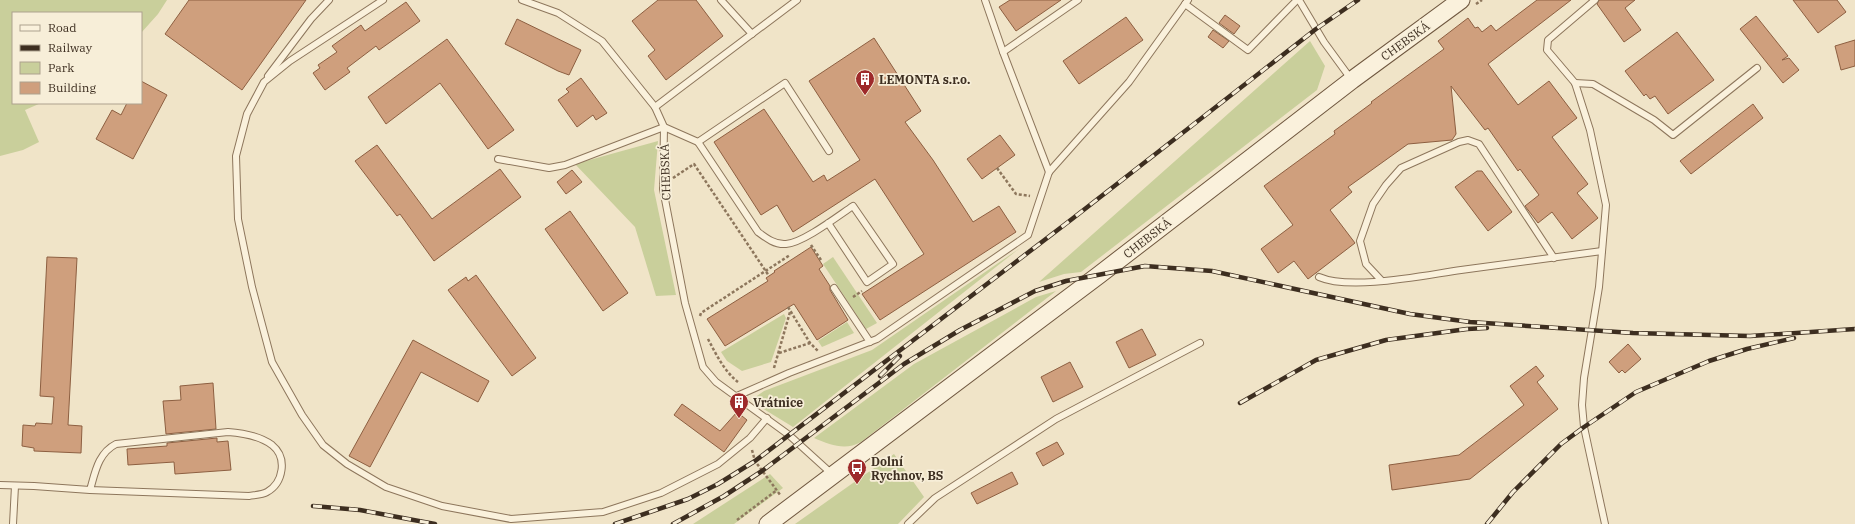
<svg xmlns="http://www.w3.org/2000/svg" width="1855" height="524" viewBox="0 0 1855 524" font-family="'IBM Plex Serif',serif">
<style>
.green{fill:#c9cf9b}
.building{fill:#cf9f7d;stroke:#8d5f41}
.lines{fill:none;stroke-linecap:round;stroke-linejoin:round}
.lane-casing{stroke:#8d765c;stroke-width:8}
.secondary-casing{stroke:#6f573f;stroke-width:19}
.path{stroke:#8d765c;stroke-width:2.5;stroke-dasharray:3 2;stroke-linecap:butt}
.lane{stroke:#faf1dc;stroke-width:6}
.secondary{stroke:#faf1dc;stroke-width:17}
.rail-casing{stroke:#3d2e20;stroke-width:4.5}
.rail{stroke:#f7eed8;stroke-width:3;stroke-dasharray:9;stroke-linecap:butt}
.labels{text-anchor:middle;dominant-baseline:central;stroke-width:3.5;stroke-linejoin:round;paint-order:stroke}
.street-label{font-size:12px;fill:#3d2e20;stroke:#f7eed8}
.poi-label{font-size:12px;font-weight:bold;fill:#3d2e20;stroke:#f7eed8;text-anchor:start}
</style>
<rect width="100%" height="100%" fill="#f0e4c8"/>
<!-- green -->
<g class="green">
<polygon points="0,0 167,0 158,14 141,33 141,13 13,13 13,103 41,103 25,110 39,142 23,150 0,156"/>
<polygon points="1310,41 1325,66 1317,90 1081,272 1064,274 1039,282"/>
<polygon points="658,141 654,190 676,295 656,296 635,227 575,164"/>
<polygon points="1020,248 793,427 757,405 754,398 764,391 872,350"/>
<polygon points="833,257 877,323 866,329 823,264"/>
<path d="M1056,291L861,442C845,451 831,445 814,438L914,364L1036,297Z"/>
<polygon points="784,314 786,318 771,362 742,371 727,361 721,352"/>
<polygon points="847,322 854,333 822,347 818,341"/>
<polygon points="894,454 924,497 898,524 795,524"/>
<polygon points="770,474 783,488 734,524 693,524"/>
</g>
<!-- building -->
<g class="building">
<polygon points="189,0 306,0 242,90 165,34"/>
<polygon points="658,0 696,0 723,36 666,80 648,56 655,50 632,21"/>
<polygon points="1010,0 1061,0 1016,31 999,7"/>
<polygon points="1537,0 1571,0 1488,64 1518,105 1549,81 1577,118 1552,137 1588,184 1577,193 1598,218 1572,239 1552,212 1538,223 1525,206 1539,195 1520,169 1518,171 1488,128 1485,130 1451,86 1456,134 1452,140 1408,144 1348,187 1352,192 1330,210 1355,243 1308,279 1294,261 1278,273 1261,249 1293,225 1264,186 1335,134 1334,131 1372,103 1371,102 1444,49 1438,41 1468,18 1475,28 1478,27 1482,32 1491,25 1496,31"/>
<polygon points="1599,0 1635,0 1625,8 1641,30 1624,42 1597,4"/>
<polygon points="1793,0 1837,0 1846,12 1818,33"/>
<polygon points="406,2 420,21 379,50 376,46 347,68 350,72 325,90 313,73 320,68 318,65 337,52 332,46 361,25 365,31"/>
<polygon points="1225,15 1240,26 1234,34 1219,23"/>
<polygon points="1756,16 1788,56 1782,60 1789,58 1799,70 1783,83 1740,29"/>
<polygon points="1126,17 1143,40 1079,84 1063,61"/>
<polygon points="517,19 581,50 569,75 558,71 505,44"/>
<polygon points="1213,30 1229,41 1223,48 1208,37"/>
<polygon points="1677,32 1714,80 1668,114 1655,96 1650,99 1646,94 1644,96 1625,71"/>
<polygon points="874,38 921,111 905,122 933,160 973,222 999,206 1016,232 880,320 862,294 924,254 875,179 793,232 777,205 761,215 714,142 764,109 813,182 824,175 827,181 860,160 809,81"/>
<polygon points="447,39 514,130 488,149 440,83 386,124 368,97"/>
<polygon points="1855,40 1855,66 1841,70 1835,46"/>
<polygon points="581,78 607,113 596,120 593,115 577,127 558,100 569,92 566,89"/>
<polygon points="141,81 167,95 133,159 96,139 112,110 121,115 127,103 141,103"/>
<polygon points="1753,104 1763,118 1691,174 1680,161"/>
<polygon points="1000,135 1015,155 982,179 967,159"/>
<polygon points="377,145 432,219 500,169 521,197 434,261 400,214 397,216 355,161"/>
<polygon points="572,170 582,182 566,194 557,182"/>
<polygon points="1477,171 1482,171 1512,212 1488,231 1455,187"/>
<polygon points="570,211 628,293 603,311 545,229"/>
<polygon points="811,247 823,266 819,269 830,286 830,290 848,320 817,340 794,304 725,346 707,319 768,281 766,278 775,272 774,271"/>
<polygon points="47,257 77,258 68,425 82,426 81,453 34,451 34,448 22,446 23,425 35,426 36,423 52,424 54,397 40,396"/>
<polygon points="476,275 536,358 512,376 448,290 466,277 468,281"/>
<polygon points="1142,329 1156,355 1129,368 1116,342"/>
<polygon points="413,340 489,381 478,402 421,372 370,467 349,456"/>
<polygon points="1628,344 1641,359 1625,373 1622,370 1619,373 1609,362"/>
<polygon points="1070,362 1083,387 1053,402 1041,377"/>
<polygon points="1536,366 1544,376 1537,382 1558,409 1470,479 1392,490 1389,465 1459,455 1524,405 1510,386"/>
<polygon points="213,383 216,429 166,434 163,401 181,400 180,386"/>
<polygon points="682,404 720,431 737,412 747,420 724,452 674,415"/>
<polygon points="217,438 217,442 228,441 231,470 175,474 174,462 128,465 127,449 167,446 167,443"/>
<polygon points="1057,442 1064,454 1043,466 1036,453"/>
<polygon points="1012,472 1018,484 977,504 971,493"/>
</g>
<g class="lines">
<!-- lane casing -->
<g class="lane-casing">
<g id="lane">
<polyline points="383,0 290,61 264,82 247,114 236,156 238,219 252,287 272,362 302,415 323,445 347,464 386,487 442,506 511,519 603,512 661,493 718,464 750,438 767,418"/>
<polyline points="522,0 558,13 602,41 655,107"/>
<polyline points="721,0 752,34"/>
<polyline points="797,0 655,107 664,127 663,189 685,303 703,367 716,382 789,435 832,474"/>
<polyline points="985,0 1003,52"/>
<polyline points="1299,0 1324,42 1351,79"/>
<polyline points="1595,0 1548,40 1547,50 1575,83 1590,130 1606,205 1599,287 1584,378 1582,405 1584,427 1605,524"/>
<polyline points="1185,4 1248,50 1297,0"/>
<polyline points="268,76 311,19 329,0"/>
<polyline points="1575,83 1593,84 1654,120 1673,135 1757,68"/>
<path d="M698,142L758,232C766,238 775,245 786,244C803,243 838,216 853,206L893,264L867,282L828,223"/>
<polyline points="498,159 549,168 565,165 664,127 698,142 785,83 829,151"/>
<polyline points="1049,172 1003,52 1078,0"/>
<path d="M1319,277C1351,291 1425,275 1461,270C1508,264 1555,257 1602,251"/>
<polyline points="1381,280 1366,264 1360,241 1373,204 1386,185 1401,168 1459,142 1468,140 1479,144 1554,258"/>
<polyline points="834,288 870,342"/>
<polyline points="737,396 789,373 877,339 1028,235 1049,172 1129,82 1188,0"/>
<path d="M0,485L34,486L90,490L249,496C254,495 262,495 267,492C283,483 288,458 272,445C260,436 242,433 228,432L116,444C98,453 95,473 90,490"/>
<polyline points="13,524 15,486"/>
<polyline points="908,524 935,498 1056,419 1200,343"/>
</g>
</g>
<!-- secondary casing -->
<g class="secondary-casing">
<polyline id="secondary" points="768,524 1099,275 1352,80 1461,0"/>
</g>
<!-- path -->
<g class="path">
<polyline points="1476,4 1482,0"/>
<polyline points="997,168 1016,194 1030,196"/>
<polyline points="673,178 694,164 769,276"/>
<polyline points="811,245 821,260"/>
<polyline points="853,297 862,291"/>
<polyline points="788,307 810,343 818,351"/>
<polyline points="700,316 701,313 790,255"/>
<path d="M708,339C716,354 724,371 738,382"/>
<polyline points="779,353 810,343"/>
<polyline points="774,368 790,312"/>
<polyline points="752,450 755,461 781,496"/>
<polyline points="737,520 777,490"/>
</g>
<!-- lane -->
<use href="#lane" class="lane"/>
<!-- secondary -->
<use href="#secondary" class="secondary"/>
<!-- rail casing -->
<g class="rail-casing">
<g id="rail">
<polyline points="880,376 900,356"/>
<polyline points="1240,403 1316,360 1386,340 1467,329 1487,328"/>
<polyline points="313,506 360,510 435,524"/>
<polyline points="615,524 688,499 718,484 755,461 1072,219 1316,29 1358,0"/>
<polyline points="673,524 724,496 762,471 904,364 960,330 1035,291 1066,281 1145,266 1212,271 1410,314 1470,322 1633,333 1750,336 1855,329"/>
<polyline points="1487,524 1513,492 1561,444 1584,427 1636,392 1709,361 1747,349 1794,338"/>
</g>
</g>
<!-- rail -->
<use href="#rail" class="rail"/>
</g>
<!-- icons -->
<defs>
<g id="building-pin" transform="scale(1)"><path d="M0 17L-7.5 6A9.5 9.5 0 1 1 7.5 6Z" fill="#9e2a2b" stroke="#f7eed8"/><path d="M-4-6H4V6H1V3H-1V6H-4ZM-2.5-4.3h1.7v1.8h-1.7ZM.8-4.3h1.7v1.8H.8ZM-2.5-1h1.7V.8h-1.7ZM.8-1h1.7V.8H.8Z" fill="#fff"/></g>
<g id="bus-pin" transform="scale(1)"><path d="M0 17L-7.5 6A9.5 9.5 0 1 1 7.5 6Z" fill="#9e2a2b" stroke="#f7eed8"/><path d="M-5-6H5V4H4V6H2V4H-2V6H-4V4H-5ZM-3.5-4V0h7V-4ZM-3.5 1.2v1.5H-2V1.2ZM2 1.2v1.5H3.5V1.2Z" fill="#fff"/></g>
</defs>
<g fill-rule="evenodd">
<use href="#building-pin" x="865" y="79"/>
<use href="#building-pin" x="739" y="402"/>
<use href="#bus-pin" x="857" y="468"/>
</g>
<g class="labels">
<!-- street labels -->
<g class="street-label">
<text transform="translate(1405 41) rotate(-36)">CHEBSKÁ</text>
<text transform="translate(665 172) rotate(-92)">CHEBSKÁ</text>
<text transform="translate(1147 238) rotate(-38)">CHEBSKÁ</text>
</g>
<!-- poi labels -->
<g class="poi-label">
<text x="879" y="79">LEMONTA s.r.o.</text>
<text x="753" y="402">Vrátnice</text>
<text x="871" y="461">Dolní<tspan x="871" dy="14">Rychnov, BS</tspan></text>
</g>
</g>
<!-- legend -->
<rect x="12" y="12" width="130" height="92" fill="#f7eed8" stroke="#ada18e"/>
<rect x="20" y="25" width="20" height="6" fill="#faf1dc" stroke="#ada18e"/>
<text x="48" y="32" font-size="12" fill="#3d2e20">Road</text>
<rect x="20" y="45" width="20" height="6" fill="#3d2e20" stroke="#ada18e"/>
<text x="48" y="52" font-size="12" fill="#3d2e20">Railway</text>
<rect x="20" y="62" width="20" height="12" fill="#c9cf9b" stroke="#ada18e"/>
<text x="48" y="72" font-size="12" fill="#3d2e20">Park</text>
<rect x="20" y="82" width="20" height="12" fill="#cf9f7d" stroke="#ada18e"/>
<text x="48" y="92" font-size="12" fill="#3d2e20">Building</text>
</svg>
